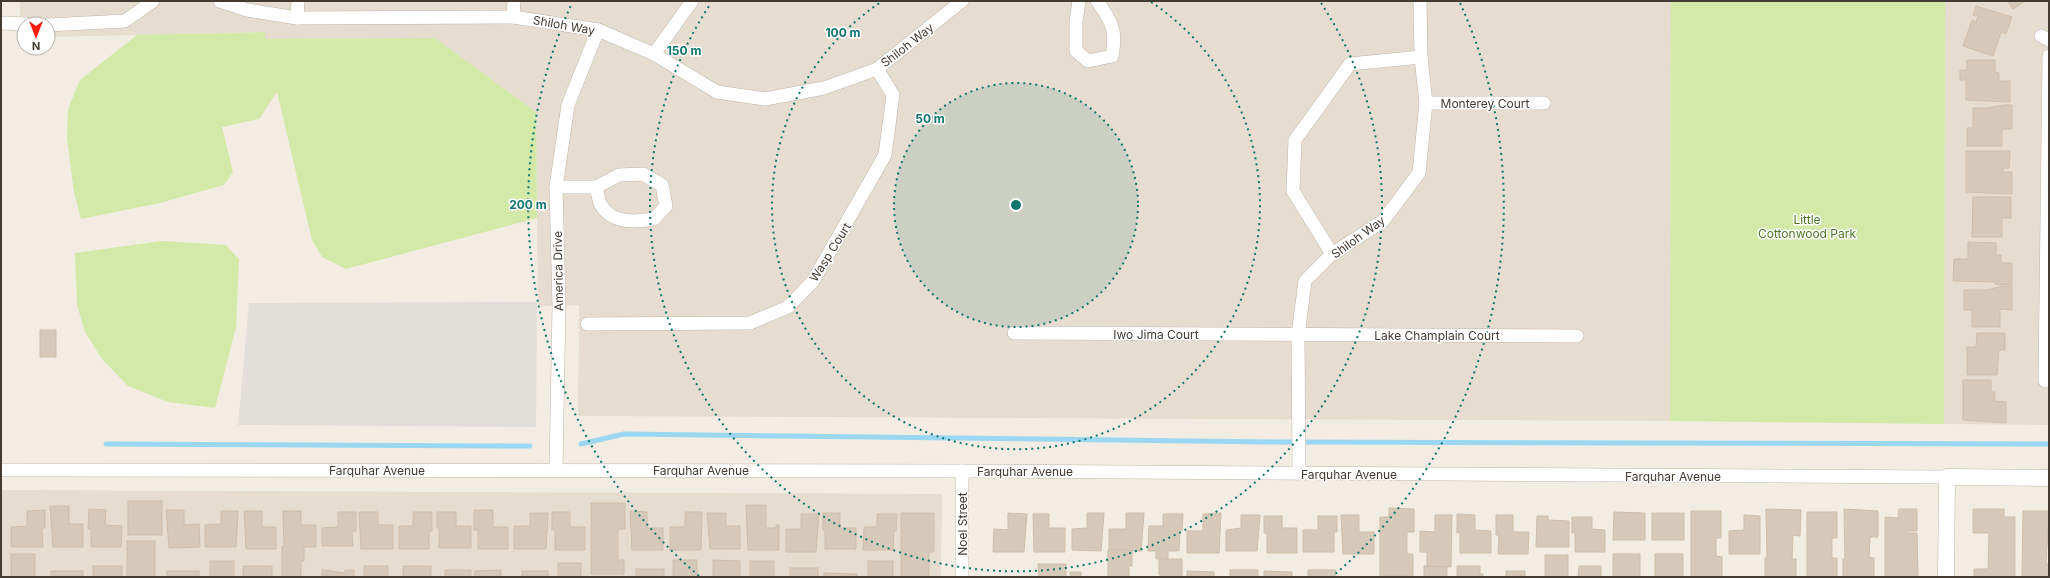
<svg xmlns="http://www.w3.org/2000/svg" width="2050" height="578" viewBox="0 0 2050 578" font-family="Inter,sans-serif">
<style>
.residential{fill:#e6ddd0}
.green{fill:#d2e9a8}
.parking{fill:#e2dfdb}
.lines{fill:none;stroke-linecap:round;stroke-linejoin:round}
.stream{stroke:#9bd7f2;stroke-width:5}
.building{fill:#d7c9ba;stroke:#cfbdaa}
.minor-casing{stroke:#c0b5a8;stroke-width:14}
.tertiary-casing{stroke:#c0b5a8;stroke-width:17}
.minor{stroke:#fff;stroke-width:13}
.tertiary{stroke:#fff;stroke-width:16}
.ring{fill:none;stroke:#0f766e;stroke-width:2;stroke-dasharray:2 4}
.labels{text-anchor:middle;dominant-baseline:central;stroke-width:3;stroke-linejoin:round;paint-order:stroke}
.street-label{font-size:12px;fill:#433b32;stroke:#fff}
.park-label{font-size:12px;fill:#4b7724;stroke:#fff}
.centre{fill:#0f766e;stroke:#fff;stroke-width:2}
.ring-label{font-size:12px;text-anchor:middle;font-weight:bold;fill:#0f766e;stroke:#fff;stroke-width:3;stroke-linejoin:round;paint-order:stroke}
</style>
<rect width="100%" height="100%" fill="#f2ece2"/>
<!-- residential -->
<g class="residential">
<polygon points="20,1 1671,1 1670,421 578,416 579,305 538,306 536,112 435,38 265,39 265,32 48,37 48,24 24,24 24,37 20,37"/>
<polygon points="1945,1 2049,1 2049,425 1944,424"/>
<polygon points="2,490 942,494 941,577 1,577"/>
</g>
<!-- green -->
<g class="green">
<polygon points="1671,1 1945,1 1944,424 1670,421"/>
<polygon points="265,32 265,39 435,38 536,112 537,218 346,269 322,257 312,240 277,92 259,119 222,127 233,172 224,185 160,203 81,219 74,192 67,138 68,109 80,80 137,35"/>
<polygon points="162,241 226,245 239,259 236,327 215,408 168,402 128,386 102,359 85,332 77,305 75,253"/>
</g>
<!-- parking -->
<polygon class="parking" points="537,302 536,427 238,425 249,303"/>
<g class="lines">
<!-- stream -->
<g class="stream">
<polyline points="106,444 530,446"/>
<polyline points="581,444 624,434 1277,442 2049,444"/>
</g>
</g>
<!-- building -->
<g class="building">
<polygon points="2007,1 2025,1 2013,9"/>
<polygon points="1976,6 2012,17 2006,34 2001,32 1993,56 1963,46 1972,20 1976,22 1978,16 1973,15"/>
<polygon points="1967,60 1995,60 1995,72 1999,73 1999,81 2010,81 2010,102 1966,100 1966,80 1960,80 1960,70 1967,70"/>
<polygon points="2004,105 2012,105 2012,129 2002,129 2002,146 1967,146 1967,128 1973,128 1973,108 1987,108"/>
<polygon points="1966,151 2010,151 2009,168 2003,168 2003,172 2012,172 2012,194 1966,192"/>
<polygon points="1973,197 2011,197 2011,218 2002,218 2002,237 1972,237"/>
<polygon points="1968,242 1996,243 1996,255 2001,255 2001,263 2012,263 2012,285 1995,284 1995,282 1953,281 1954,259 1968,259"/>
<polygon points="2002,286 2012,286 2012,310 2000,309 2000,327 1972,327 1972,310 1964,310 1964,290 1987,290"/>
<rect x="40" y="330" width="16" height="27"/>
<polygon points="1977,333 2005,333 2005,350 1999,350 1997,375 1967,375 1967,347 1976,347"/>
<polygon points="1963,380 1991,380 1991,392 1995,392 1995,401 2006,402 2006,423 1963,420"/>
<rect x="128" y="501" width="34" height="34"/>
<polygon points="591,503 625,503 625,529 618,529 618,560 624,560 624,574 591,574"/>
<polygon points="746,505 766,505 766,528 776,528 776,525 779,525 779,550 748,550"/>
<polygon points="50,506 69,506 69,524 83,524 83,547 53,547"/>
<polygon points="1389,508 1414,509 1414,532 1407,532 1407,554 1413,554 1413,576 1380,576 1380,517 1389,517"/>
<polygon points="89,509 106,510 105,525 122,526 121,547 91,547 91,529 88,529"/>
<polygon points="1766,509 1801,510 1800,536 1793,535 1792,559 1796,559 1796,577 1765,577 1765,558 1767,558"/>
<polygon points="1844,509 1878,511 1878,537 1870,537 1869,557 1874,558 1874,577 1843,577 1843,559 1845,559"/>
<polygon points="1899,509 1917,509 1917,531 1906,531 1906,533 1917,533 1918,575 1916,577 1885,577 1885,517 1898,518"/>
<polygon points="1973,509 2004,509 2004,517 2015,517 2015,577 1974,577 1974,569 1988,569 1989,533 1973,533"/>
<polygon points="45,510 45,528 42,528 43,547 11,547 11,527 27,526 27,511"/>
<polygon points="166,510 184,510 184,525 199,524 200,547 169,548"/>
<polygon points="474,510 493,510 493,527 508,527 508,549 478,549 478,530 474,530"/>
<polygon points="221,511 238,511 236,547 205,547 205,525 221,524"/>
<polygon points="244,511 262,511 262,527 276,527 276,549 246,549"/>
<polygon points="283,511 301,511 301,525 316,525 316,547 304,547 304,561 301,561 301,577 304,577 282,577 282,546 284,546"/>
<polygon points="630,511 647,512 647,528 663,528 663,550 632,550"/>
<polygon points="1691,511 1721,511 1721,538 1716,538 1716,556 1722,557 1722,577 1691,577"/>
<polygon points="2023,511 2049,511 2046,564 2049,564 2049,577 2022,577"/>
<polygon points="338,512 356,512 356,531 352,531 353,546 322,546 322,528 338,527"/>
<polygon points="359,512 378,512 378,525 393,525 393,549 361,549"/>
<polygon points="413,512 432,512 432,531 429,531 429,549 399,549 399,526 413,526"/>
<polygon points="437,512 456,512 456,526 471,526 471,548 439,548 439,528 437,528"/>
<polygon points="552,512 570,512 570,527 585,527 585,550 555,550 555,530 552,530"/>
<polygon points="685,512 702,512 701,550 670,550 670,527 685,527"/>
<polygon points="1614,512 1645,513 1645,540 1613,540"/>
<polygon points="1807,512 1837,512 1837,538 1832,538 1832,558 1837,558 1837,577 1807,577"/>
<polygon points="530,513 548,513 546,549 514,549 514,526 530,526"/>
<polygon points="707,513 726,513 726,526 740,526 740,549 710,549"/>
<polygon points="823,513 840,513 840,528 856,528 856,549 825,549 825,530 823,530"/>
<polygon points="901,513 934,513 934,552 929,552 929,577 901,577"/>
<polygon points="1008,513 1027,514 1024,552 993,552 994,529 1008,530"/>
<polygon points="1087,513 1104,513 1101,551 1072,550 1072,529 1087,528"/>
<polygon points="1126,513 1144,513 1141,551 1109,550 1109,529 1126,529"/>
<polygon points="1221,513 1219,553 1187,553 1187,531 1203,531 1203,514"/>
<rect x="1652" y="513" width="32" height="27"/>
<polygon points="801,514 819,514 816,552 786,552 786,529 801,529"/>
<polygon points="877,514 897,514 896,531 894,531 893,550 863,550 864,527 877,527"/>
<polygon points="1033,514 1049,514 1049,528 1065,528 1065,552 1034,552"/>
<polygon points="1163,514 1183,514 1182,530 1180,530 1179,551 1168,551 1168,559 1156,559 1156,551 1148,551 1149,526 1163,526"/>
<polygon points="1457,514 1475,515 1475,530 1491,531 1491,553 1460,553 1460,533 1457,533"/>
<polygon points="1241,515 1260,515 1257,551 1226,551 1226,530 1241,528"/>
<polygon points="1341,515 1359,515 1359,532 1374,532 1374,554 1343,554"/>
<polygon points="1435,515 1452,515 1451,567 1427,566 1427,552 1420,552 1420,531 1435,532"/>
<polygon points="1496,515 1513,515 1513,532 1529,532 1528,554 1498,554 1499,535 1496,535"/>
<polygon points="1744,515 1760,516 1760,554 1729,554 1729,531 1744,530"/>
<polygon points="1264,516 1282,516 1282,528 1297,528 1297,553 1267,553 1267,533 1264,533"/>
<polygon points="1318,516 1337,516 1337,532 1334,532 1334,552 1303,552 1303,530 1318,530"/>
<polygon points="1537,516 1548,516 1548,520 1569,521 1569,547 1536,547"/>
<polygon points="1572,517 1592,517 1592,529 1605,530 1605,552 1575,552 1575,533 1572,533"/>
<rect x="127" y="541" width="28" height="36"/>
<polygon points="1108,550 1132,550 1132,566 1129,566 1129,577 1108,577"/>
<rect x="11" y="554" width="24" height="23"/>
<rect x="1613" y="554" width="27" height="23"/>
<rect x="1655" y="554" width="28" height="23"/>
<rect x="1545" y="555" width="23" height="22"/>
<polygon points="1159,559 1182,559 1182,577 1162,577 1162,575 1159,575"/>
<rect x="673" y="560" width="24" height="17"/>
<polygon points="713,560 740,561 740,577 713,577"/>
<rect x="210" y="561" width="24" height="16"/>
<rect x="750" y="561" width="24" height="16"/>
<rect x="868" y="561" width="25" height="16"/>
<rect x="558" y="563" width="23" height="14"/>
<polygon points="1038,564 1066,564 1066,577 1039,577"/>
<rect x="93" y="566" width="29" height="11"/>
<rect x="243" y="566" width="29" height="11"/>
<rect x="364" y="566" width="24" height="11"/>
<rect x="403" y="566" width="28" height="11"/>
<polygon points="1424,566 1447,567 1447,577 1424,577"/>
<polygon points="1457,566 1480,566 1480,574 1483,574 1483,577 1457,577"/>
<polygon points="1579,566 1601,566 1601,577 1578,577"/>
<rect x="790" y="568" width="28" height="9"/>
<rect x="636" y="569" width="28" height="8"/>
<polygon points="322,570 345,573 345,570 354,570 354,577 322,577"/>
<rect x="445" y="570" width="26" height="7"/>
<polygon points="501,570 501,577 475,577 475,571"/>
<rect x="1230" y="570" width="28" height="7"/>
<polygon points="1308,570 1336,570 1335,577 1308,577"/>
<rect x="51" y="571" width="32" height="6"/>
<rect x="167" y="571" width="32" height="6"/>
<rect x="522" y="571" width="26" height="6"/>
<polygon points="1187,571 1214,572 1214,577 1187,577"/>
<polygon points="1264,571 1292,572 1292,577 1264,577"/>
<rect x="1506" y="571" width="19" height="6"/>
<polygon points="1070,572 1081,572 1081,577 1103,577 1070,577"/>
<polygon points="824,573 857,574 857,577 824,577"/>
</g>
<g class="lines">
<!-- minor casing -->
<g class="minor-casing">
<g id="minor">
<polyline points="220,1 247,10 297,18 513,17 598,30 654,54 717,92 765,99 824,88 877,69 962,1"/>
<path d="M1079,1L1076,22V51L1088,61L1112,56C1117,31 1112,21 1097,1"/>
<polyline points="513,17 514,1"/>
<polyline points="297,18 298,1"/>
<polyline points="1,23 27,24"/>
<polyline points="48,25 125,21 153,1"/>
<polyline points="2041,36 2049,40"/>
<polyline points="654,54 692,1"/>
<polyline points="1426,103 1544,103"/>
<path d="M556,187H596L619,175L643,174L662,185L666,206L654,219C636,222 612,224 601,205C598,200 598,192 596,187"/>
<polyline points="1332,254 1293,191 1295,140 1350,64 1421,57"/>
<polyline points="587,324 750,323 788,307 813,281 885,155 893,95 877,69"/>
<polyline points="1014,333 1577,336"/>
<polyline points="2045,381 2049,56"/>
<polyline points="1,470 962,471 1947,477"/>
<polyline points="556,470 559,306 556,187 568,105 598,30"/>
<polyline points="962,471 962,577"/>
<polyline points="1299,473 1298,335 1305,281 1332,254 1383,221 1419,173 1426,103 1421,57 1420,1"/>
</g>
</g>
<!-- tertiary casing -->
<g class="tertiary-casing">
<polyline id="tertiary" points="1946,577 1947,477 2049,478"/>
</g>
<!-- minor -->
<use href="#minor" class="minor"/>
<!-- tertiary -->
<use href="#tertiary" class="tertiary"/>
</g>
<!-- distance rings -->
<circle cx="1016" cy="205" r="122" fill="#0f766e" fill-opacity=".12"/>
<g class="ring">
<circle cx="1016" cy="205" r="122"/>
<path d="M1151 2A244 244 0 1 1 881 2"/>
<path d="M1321 3A366 366 0 1 1 711 3"/>
<path d="M699 576A488 488 0 0 1 572 3M1460 3A488 488 0 0 1 1333 576"/>
</g>
<g class="labels">
<!-- street labels -->
<g class="street-label">
<text transform="translate(564 25) rotate(10)">Shiloh Way</text>
<text transform="translate(907 45) rotate(-38)">Shiloh Way</text>
<text x="1485" y="103">Monterey Court</text>
<text transform="translate(1358 237) rotate(-36)">Shiloh Way</text>
<text transform="translate(830 252) rotate(-58)">Wasp Court</text>
<text transform="translate(558 271) rotate(-91)">America Drive</text>
<text x="1156" y="334">Iwo Jima Court</text>
<text x="1437" y="335">Lake Champlain Court</text>
<text x="377" y="470">Farquhar Avenue</text>
<text x="701" y="470">Farquhar Avenue</text>
<text x="1025" y="471">Farquhar Avenue</text>
<text x="1349" y="474">Farquhar Avenue</text>
<text x="1673" y="476">Farquhar Avenue</text>
<text transform="translate(962 524) rotate(-90)">Noel Street</text>
</g>
<!-- park labels -->
<g class="park-label">
<text x="1807" y="219">Little<tspan x="1807" dy="14">Cottonwood Park</tspan></text>
</g>
</g>
<circle cx="1016" cy="205" r="6" class="centre"/>
<g class="ring-label">
<text x="843" y="37">100 m</text>
<text x="684" y="55">150 m</text>
<text x="930" y="123">50 m</text>
<text x="528" y="209">200 m</text>
</g>
<!-- border -->
<rect width="2050" height="578" fill="none" stroke="#433b32" stroke-width="4"/>
<!-- north arrow -->
<g transform="translate(36 36) rotate(180)"><circle r="19" fill="#ffffff" stroke="#b4b1ad"/>
<path d="M0-3L7 15L0 10L-7 15Z" fill="#ff1a0c"/>
<text y="-6" font-size="11" font-weight="bold" text-anchor="middle" fill="#433b32">N</text>
</g>
</svg>
